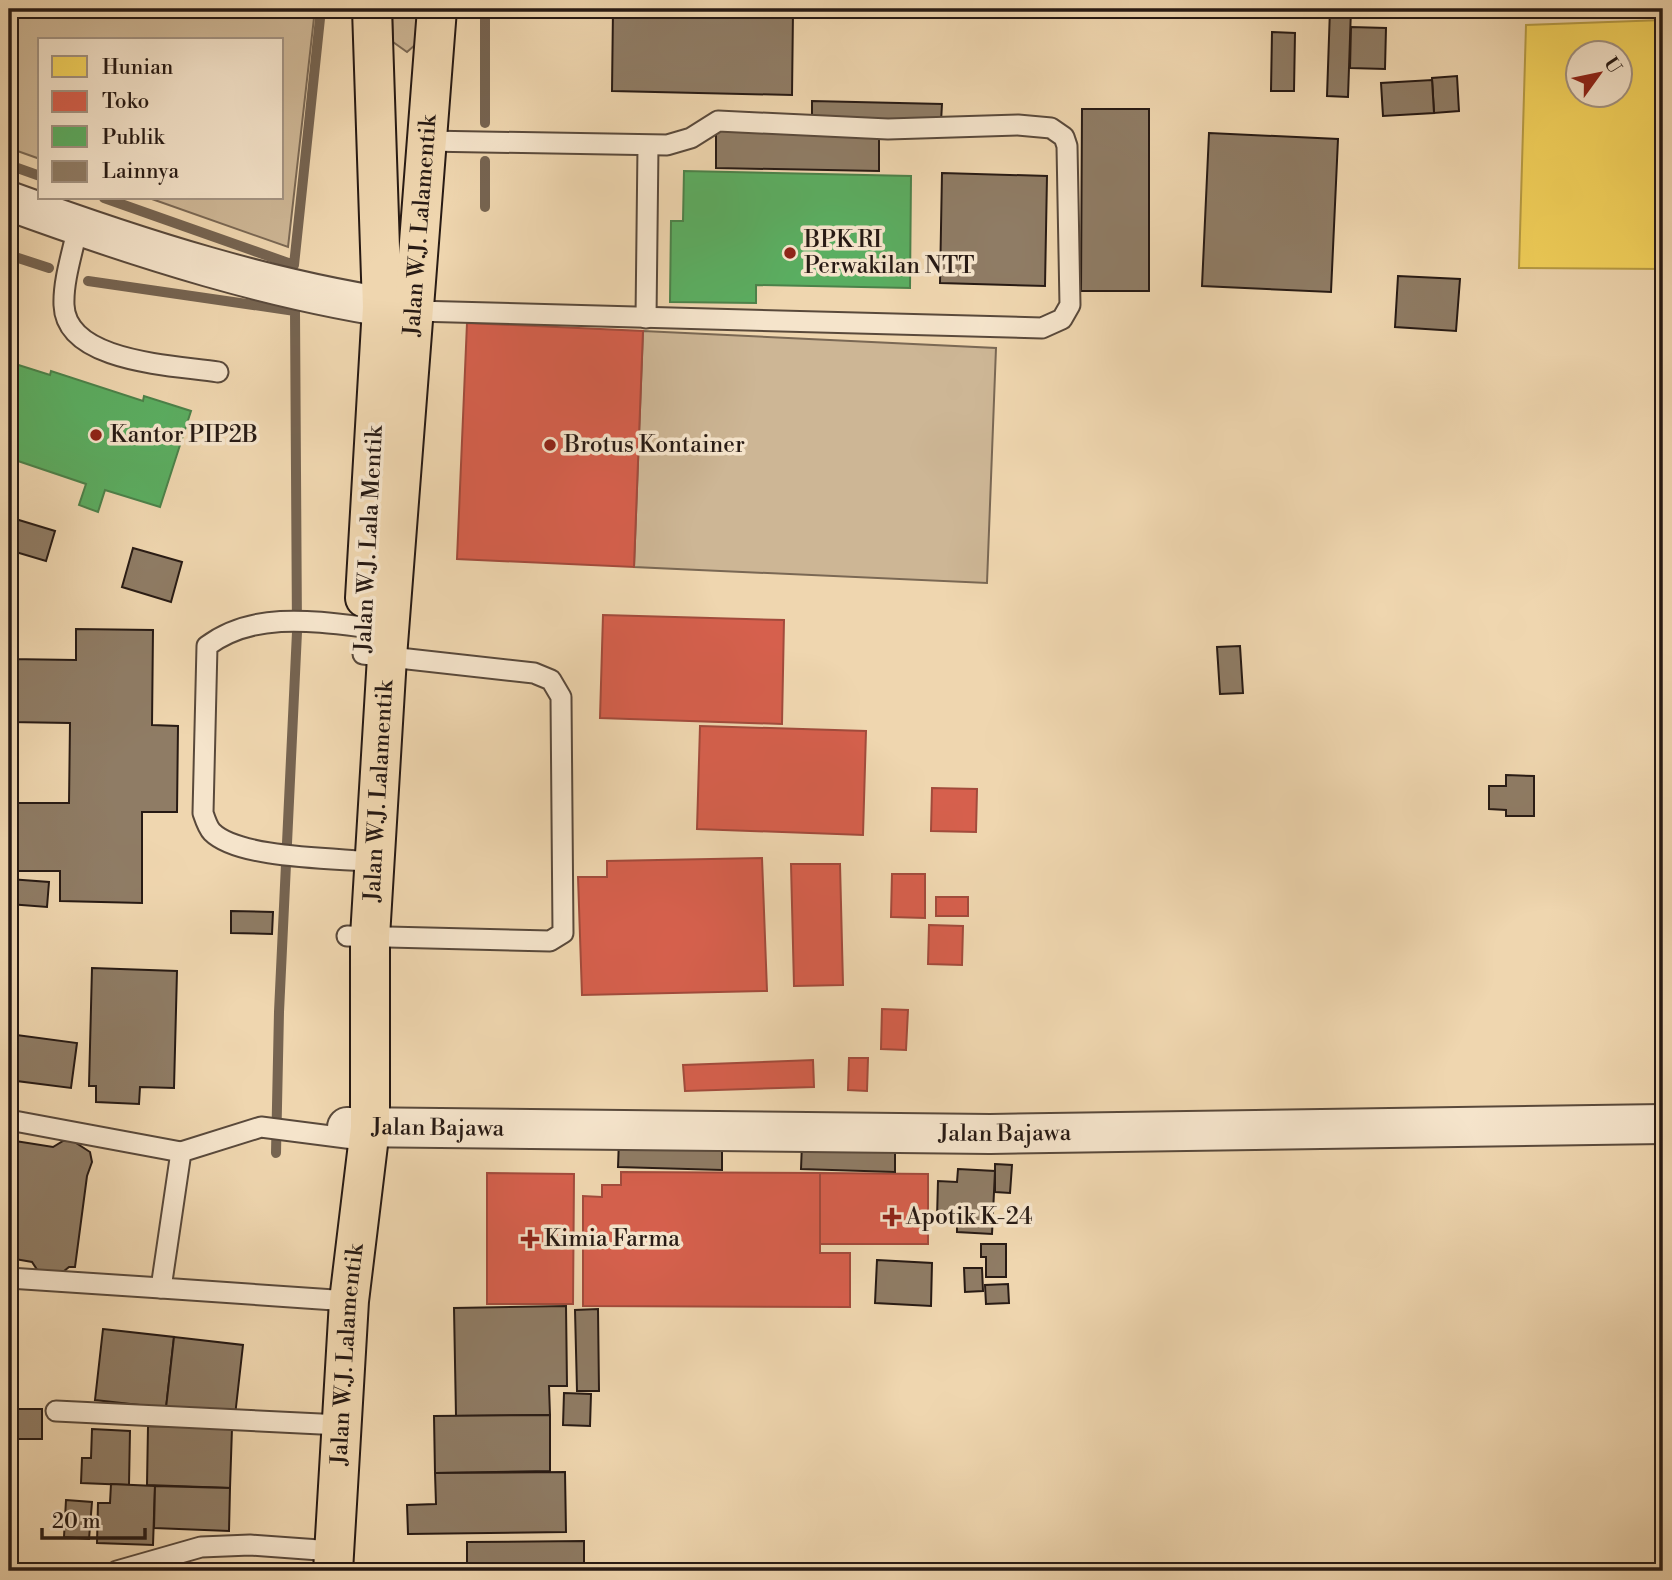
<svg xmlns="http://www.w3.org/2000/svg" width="1672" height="1580" viewBox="0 0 1672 1580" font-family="'Libre Bodoni',serif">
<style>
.green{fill:#cdb695;stroke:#7a6854;stroke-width:2}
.homes{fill:#f6d55c;stroke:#b89d46;stroke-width:2;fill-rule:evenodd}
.shops{fill:#d6604d;stroke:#a24b3c;stroke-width:2}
.public{fill:#5aae61;stroke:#4b824a;stroke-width:2}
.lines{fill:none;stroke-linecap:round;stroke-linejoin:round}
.stream{stroke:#766451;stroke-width:10}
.building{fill:#8f7c65;stroke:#271a14;stroke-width:2}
.service-casing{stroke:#59493b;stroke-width:23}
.minor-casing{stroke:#59493b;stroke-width:42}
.primary-casing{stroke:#271a14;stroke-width:42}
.service{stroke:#f5e4cb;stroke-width:19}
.minor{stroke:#f5e4cb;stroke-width:38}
.primary{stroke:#efd6af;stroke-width:38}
.poi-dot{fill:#8f2418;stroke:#f5e4cb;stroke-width:2.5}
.labels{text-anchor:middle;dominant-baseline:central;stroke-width:7;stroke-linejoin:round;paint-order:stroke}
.street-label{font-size:23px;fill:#271a14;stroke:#f5e4cb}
.poi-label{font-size:23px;fill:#271a14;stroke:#f5e4cb;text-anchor:start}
</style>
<rect width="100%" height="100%" fill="#efd6af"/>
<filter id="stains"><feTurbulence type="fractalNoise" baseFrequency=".00286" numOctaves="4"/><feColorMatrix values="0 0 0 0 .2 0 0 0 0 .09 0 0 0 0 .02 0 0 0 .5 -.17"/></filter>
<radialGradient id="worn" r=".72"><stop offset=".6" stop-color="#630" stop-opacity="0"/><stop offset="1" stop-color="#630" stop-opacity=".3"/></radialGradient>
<!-- green -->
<g class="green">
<polygon points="9,9 315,9 288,247 149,198 282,198 282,40 40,40 40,159 9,148"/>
<polygon points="392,9 419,9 415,45 407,52 393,42"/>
<polygon points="643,331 996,348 987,583 634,567"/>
</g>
<!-- homes -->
<path class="homes" d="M1663,20V269L1519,268L1526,25ZM1578,52H1620V94H1578Z"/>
<!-- shops -->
<g class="shops">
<polygon points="467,323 643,331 634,567 457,559"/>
<polygon points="603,615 784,620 782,724 600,718"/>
<polygon points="700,726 866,731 863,835 697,829"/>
<polygon points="932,788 977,789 976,832 931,831"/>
<polygon points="762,858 767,991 582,995 578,877 607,877 607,861"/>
<polygon points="791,864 840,864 843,985 794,986"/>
<polygon points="892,874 925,874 925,918 891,917"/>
<rect x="936" y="897" width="32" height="19"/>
<polygon points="929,925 963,926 962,965 928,964"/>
<polygon points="882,1009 908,1010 906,1050 881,1049"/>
<polygon points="849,1058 868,1058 867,1091 848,1090"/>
<polygon points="813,1060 814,1087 685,1091 683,1065"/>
<polygon points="621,1172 820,1173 820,1253 850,1253 850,1307 583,1306 583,1196 602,1197 602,1185 621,1185"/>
<polygon points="487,1173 574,1174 573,1304 487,1304"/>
<polygon points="820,1173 928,1174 928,1244 820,1244"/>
</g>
<!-- public -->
<g class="public">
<polygon points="684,171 911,176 910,288 756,285 756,303 670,302 671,221 683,221"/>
<polygon points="9,362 50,375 51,371 143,401 144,396 191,411 160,507 105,490 98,512 79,505 86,484 9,458"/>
</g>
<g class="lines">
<!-- stream -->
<g class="stream">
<polyline points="485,123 485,9"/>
<polyline points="9,165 40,176"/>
<polyline points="104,198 294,265 321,9"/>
<polyline points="485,207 485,161"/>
<polyline points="9,255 49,268"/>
<polyline points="88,281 295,311 297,632 279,1012 276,1153"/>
</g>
</g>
<!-- building -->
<g class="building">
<polygon points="613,9 793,12 792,95 612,91"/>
<polygon points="1330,9 1351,9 1348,97 1327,96"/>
<polygon points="1351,27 1386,28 1385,69 1350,68"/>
<polygon points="1272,32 1295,33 1294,91 1271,91"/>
<polygon points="1457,76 1459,111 1434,113 1432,78"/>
<polygon points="1432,80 1434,113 1383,116 1381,83"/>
<polygon points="812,101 942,104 941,122 812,119"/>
<polygon points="1082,109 1149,109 1149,291 1081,291"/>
<polygon points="716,129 879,132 879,171 716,168"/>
<polygon points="1209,133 1338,139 1331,292 1202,286"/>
<polygon points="942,173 1047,176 1045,286 940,283"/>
<polygon points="1398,276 1460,279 1456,331 1395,327"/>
<polygon points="9,517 55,531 46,561 9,550"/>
<polygon points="133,548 182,562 171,602 122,587"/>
<polygon points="76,629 153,630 152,725 178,726 177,812 142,812 142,903 60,901 60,871 9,871 9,803 69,803 70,723 9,722 9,638 9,659 76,660"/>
<polygon points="1240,646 1243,693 1220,694 1217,647"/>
<polygon points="1506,775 1534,776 1534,816 1506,816 1506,810 1489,809 1489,786 1506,786"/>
<polygon points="9,879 49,882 47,907 9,904"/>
<polygon points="231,911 273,912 272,934 231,933"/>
<polygon points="92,968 177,971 174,1088 140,1087 139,1104 96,1102 96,1086 89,1086"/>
<polygon points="9,1034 77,1043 71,1088 9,1080"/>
<polygon points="619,1139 722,1142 722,1170 618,1167"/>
<polygon points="9,1140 53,1147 63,1141 73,1141 90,1152 92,1162 87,1176 75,1267 69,1267 58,1276 38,1271 32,1262 9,1258"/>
<polygon points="802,1143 895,1146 895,1172 801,1169"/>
<polygon points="995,1164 1012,1165 1010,1193 995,1192"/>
<polygon points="958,1169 995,1171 992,1234 957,1232 957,1219 937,1218 938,1181 957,1182"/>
<polygon points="981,1244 1006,1244 1006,1277 986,1277 986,1257 981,1257"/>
<polygon points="877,1260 932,1263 931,1306 875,1303"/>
<polygon points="964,1268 982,1268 983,1291 965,1292"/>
<polygon points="1008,1284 1009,1303 986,1304 985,1285"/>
<polygon points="566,1306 567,1386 549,1386 550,1415 456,1416 454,1308"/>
<polygon points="598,1309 599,1391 577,1391 575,1310"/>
<polygon points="103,1329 174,1337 166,1408 95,1400"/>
<polygon points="174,1337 243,1345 235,1416 166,1408"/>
<polygon points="564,1393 591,1394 590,1426 563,1425"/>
<rect x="9" y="1409" width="33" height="30"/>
<polygon points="550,1415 550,1471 435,1473 434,1416"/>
<polygon points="148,1426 232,1428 230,1488 147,1485"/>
<polygon points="92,1429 130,1431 129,1485 81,1483 82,1458 91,1458"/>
<polygon points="565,1472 566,1532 408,1534 407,1505 436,1504 435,1473"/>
<polygon points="111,1484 155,1486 153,1545 97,1543 98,1503 110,1503"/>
<polygon points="155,1486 230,1488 229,1531 154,1528"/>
<polygon points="66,1500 92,1502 89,1539 64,1537"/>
<polygon points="584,1541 584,1571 467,1571 467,1542"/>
</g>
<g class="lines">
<!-- service casing -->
<g class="service-casing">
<g id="service">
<path d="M78,226C73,251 63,280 64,305C66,363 175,365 218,372"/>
<polyline points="415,311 1042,328 1062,319 1070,305 1067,146 1064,137 1051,128 1018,125 888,129 718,121 691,138 667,145 426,141"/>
<polyline points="646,318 648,146"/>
<path d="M375,862C336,858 239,859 212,832C208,828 205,819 203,813L207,646C259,607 329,624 389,630"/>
<polyline points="347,936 550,941 563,933 561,697 551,680 534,673 363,654"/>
<polyline points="9,1120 181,1152"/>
<polyline points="9,1278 161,1288"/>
<polyline points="349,1301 161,1288 181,1152 261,1127 354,1139"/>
<polyline points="56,1411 341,1425"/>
<polyline points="117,1571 201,1547 250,1545 333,1551"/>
</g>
</g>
<!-- minor casing -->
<g class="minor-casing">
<g id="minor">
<path d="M9,201C138,248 277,293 413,311"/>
<path id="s1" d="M347,1127L990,1134L1663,1124"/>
</g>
</g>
<!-- primary casing -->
<g class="primary-casing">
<g id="primary">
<polyline points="365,598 382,307 372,9"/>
<path id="s2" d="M333,1571L349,1301L370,1128V937L387,657L437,9"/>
</g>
</g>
<!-- service -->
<use href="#service" class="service"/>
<!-- minor -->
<use href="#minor" class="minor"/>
<!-- primary -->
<use href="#primary" class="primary"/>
</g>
<!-- markers -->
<g class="poi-dot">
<circle cx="790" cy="253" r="7"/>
<circle cx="96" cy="435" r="7"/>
<circle cx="550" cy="445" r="7"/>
<path d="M888.5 1206.5h7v7h7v7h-7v7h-7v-7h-7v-7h7z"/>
<path d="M526.5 1228.5h7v7h7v7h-7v7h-7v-7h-7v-7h7z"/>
</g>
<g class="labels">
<!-- street labels -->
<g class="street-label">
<text stroke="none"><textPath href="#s2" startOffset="1349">Jalan W.J. Lalamentik</textPath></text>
<text transform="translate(369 539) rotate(-87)">Jalan W.J. Lala Mentik</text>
<text stroke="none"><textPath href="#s2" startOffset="782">Jalan W.J. Lalamentik</textPath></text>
<text stroke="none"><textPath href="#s1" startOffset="91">Jalan Bajawa</textPath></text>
<text stroke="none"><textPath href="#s1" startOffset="658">Jalan Bajawa</textPath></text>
<text stroke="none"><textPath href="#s2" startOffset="217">Jalan W.J. Lalamentik</textPath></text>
</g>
<!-- poi labels -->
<g class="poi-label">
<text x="804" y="240">BPK RI<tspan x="804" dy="26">Perwakilan NTT</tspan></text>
<text x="110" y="435">Kantor PIP2B</text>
<text x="564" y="445">Brotus Kontainer</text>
<text x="906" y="1217">Apotik K-24</text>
<text x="544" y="1239">Kimia Farma</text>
</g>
</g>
<!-- margin -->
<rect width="1672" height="1580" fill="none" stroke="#efd6af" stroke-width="35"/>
<rect x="10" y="10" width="1651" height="1559" fill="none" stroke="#271a14" stroke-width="3.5"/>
<rect x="18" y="18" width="1637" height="1545" fill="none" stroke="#271a14" stroke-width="2"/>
<!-- legend -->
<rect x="38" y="38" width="245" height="161" fill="#f5e4cb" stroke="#a39382" stroke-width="2"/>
<rect x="52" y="56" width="35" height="21" fill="#f6d55c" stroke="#a39382" stroke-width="2"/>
<text x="102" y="74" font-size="21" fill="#271a14">Hunian</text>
<rect x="52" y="91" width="35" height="21" fill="#d6604d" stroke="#a39382" stroke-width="2"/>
<text x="102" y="108" font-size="21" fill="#271a14">Toko</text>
<rect x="52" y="126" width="35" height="21" fill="#5aae61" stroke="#a39382" stroke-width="2"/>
<text x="102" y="144" font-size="21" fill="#271a14">Publik</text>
<rect x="52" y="161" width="35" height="21" fill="#8f7c65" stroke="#a39382" stroke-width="2"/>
<text x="102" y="178" font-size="21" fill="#271a14">Lainnya</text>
<!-- north arrow -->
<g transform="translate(1599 74) rotate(57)"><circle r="33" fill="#f5e4cb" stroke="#a39382" stroke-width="2"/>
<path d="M0-5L12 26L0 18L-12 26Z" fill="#8f2418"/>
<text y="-10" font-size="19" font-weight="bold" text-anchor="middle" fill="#271a14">U</text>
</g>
<!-- scale -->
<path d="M42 1528v10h103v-10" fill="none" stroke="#271a14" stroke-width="3.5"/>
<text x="52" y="1528" font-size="21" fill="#271a14" stroke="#f5e4cb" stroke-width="5" paint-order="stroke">20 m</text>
<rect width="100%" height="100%" filter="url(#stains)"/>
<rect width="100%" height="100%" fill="url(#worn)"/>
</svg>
